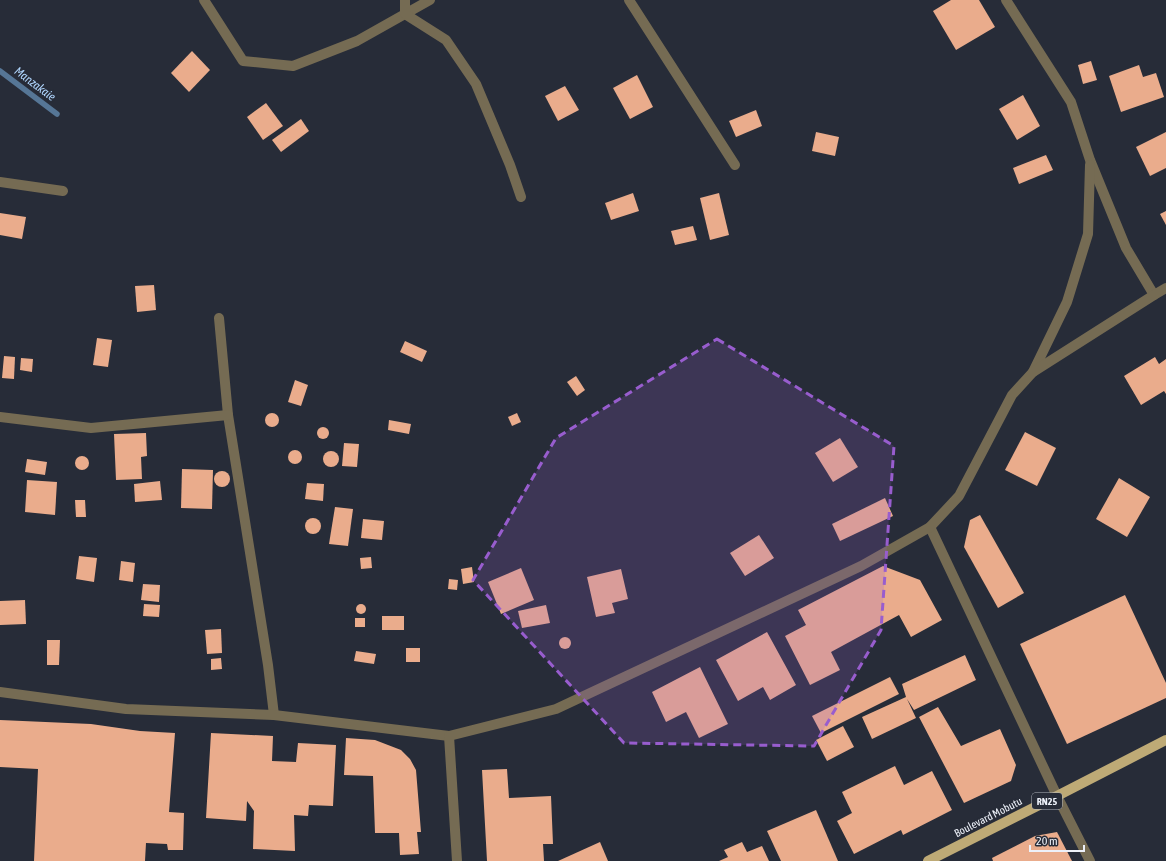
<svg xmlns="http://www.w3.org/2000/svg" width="1166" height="861" viewBox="0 0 1166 861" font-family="'Asap Condensed',sans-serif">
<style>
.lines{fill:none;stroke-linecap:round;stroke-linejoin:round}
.stream{stroke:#567696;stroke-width:5.5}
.building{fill:#eaac8c}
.street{stroke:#756b53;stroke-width:10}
.primary{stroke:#beaa76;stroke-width:10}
.marked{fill:#985dce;fill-opacity:0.2;stroke:#985dce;stroke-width:3;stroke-dasharray:8 5;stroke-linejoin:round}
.labels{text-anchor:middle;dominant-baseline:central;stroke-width:4;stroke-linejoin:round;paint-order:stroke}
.shield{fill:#272c38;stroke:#b2b6bf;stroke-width:1}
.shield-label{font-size:10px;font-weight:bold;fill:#edf1f9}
.street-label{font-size:11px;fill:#edf1f9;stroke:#272c38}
.water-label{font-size:12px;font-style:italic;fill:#b0d6fe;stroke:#272c38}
</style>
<rect width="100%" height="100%" fill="#272c38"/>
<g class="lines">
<!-- stream -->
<polyline class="stream" points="0,71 57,114"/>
</g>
<!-- building -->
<g class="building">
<polygon points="951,0 979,0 995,27 956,50 933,11"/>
<polygon points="192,51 210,70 189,92 171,73"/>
<polygon points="1091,61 1097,80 1083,84 1078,65"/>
<polygon points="1139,65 1143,77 1156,73 1164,97 1121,112 1109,76"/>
<polygon points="637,75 653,107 630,119 613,88"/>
<polygon points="565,86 579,110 558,121 545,96"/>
<polygon points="1023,95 1040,126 1017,140 999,109"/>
<polygon points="266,103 283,126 263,140 247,117"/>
<polygon points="756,110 762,126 736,137 729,121"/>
<polygon points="301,119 309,131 281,152 272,140"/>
<polygon points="816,132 839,137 835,156 812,151"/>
<polygon points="1166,132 1166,168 1150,176 1136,147"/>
<polygon points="1046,155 1053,170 1019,184 1013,168"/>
<polygon points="633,193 639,211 611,220 605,203"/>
<polygon points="719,193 729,235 710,240 700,198"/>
<polygon points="1166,211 1166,225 1160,214"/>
<polygon points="0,213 26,217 22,239 0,235"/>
<polygon points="693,226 697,240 675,245 671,231"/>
<polygon points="154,285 156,310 137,312 135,286"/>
<polygon points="97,338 112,340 108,367 93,365"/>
<polygon points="405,341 427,351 422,362 400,352"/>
<polygon points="4,356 15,357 14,379 2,378"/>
<polygon points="1155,357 1159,364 1166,359 1166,394 1164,391 1141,405 1124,376"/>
<polygon points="21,358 33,359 32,372 20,370"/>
<polygon points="576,376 585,390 577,396 567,382"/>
<polygon points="295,380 308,385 301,406 288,402"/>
<circle cx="272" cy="420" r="7"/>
<polygon points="517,413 521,422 512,426 508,417"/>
<polygon points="389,420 411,424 409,434 388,430"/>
<circle cx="323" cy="433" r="6"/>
<polygon points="1025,432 1056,448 1037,486 1005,470"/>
<polygon points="146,433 147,456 141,457 142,479 116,480 114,434"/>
<polygon points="840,438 858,467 833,482 815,453"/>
<polygon points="344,443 359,444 357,467 342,466"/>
<circle cx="295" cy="457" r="7"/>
<circle cx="331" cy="459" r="8"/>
<circle cx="82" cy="463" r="7"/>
<polygon points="27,459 47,462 45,475 25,472"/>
<polygon points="182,469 213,470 212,509 181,508"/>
<circle cx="222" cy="479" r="8"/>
<polygon points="1119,478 1150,497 1127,537 1096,519"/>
<polygon points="27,480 57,482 55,515 25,512"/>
<polygon points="160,481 162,500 135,502 134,484"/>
<polygon points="307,483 324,484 323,501 305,499"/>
<polygon points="885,498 893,516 840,541 832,524"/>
<polygon points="75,500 85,500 86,517 76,517"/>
<polygon points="335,507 353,509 348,546 329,544"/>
<polygon points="980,515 1024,593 998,608 964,547 970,520"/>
<circle cx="313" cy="526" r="8"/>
<polygon points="363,519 384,521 382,540 361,538"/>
<polygon points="759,535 774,558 745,576 730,553"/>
<polygon points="79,556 97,558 94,582 76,579"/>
<polygon points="371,557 372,568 361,569 360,558"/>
<polygon points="121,561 135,563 133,582 119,580"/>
<polygon points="883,566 920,580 942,620 911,637 899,615 831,652 840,670 810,685 785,636 806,625 798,610"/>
<polygon points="472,567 474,582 463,584 461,569"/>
<polygon points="521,568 534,600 501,614 488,582"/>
<polygon points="621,569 628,599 612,603 615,613 596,617 587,577"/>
<polygon points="449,579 458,580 457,590 448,589"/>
<polygon points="143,584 160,585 159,602 141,600"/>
<polygon points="1125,595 1166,683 1166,698 1067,744 1020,644"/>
<polygon points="25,600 26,624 0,625 0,601"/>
<circle cx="361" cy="609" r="5"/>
<polygon points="144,604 160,605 159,617 143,616"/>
<polygon points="546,605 550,623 522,628 518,611"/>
<rect x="382" y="616" width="22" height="14"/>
<rect x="355" y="618" width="10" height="9"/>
<polygon points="221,629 222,653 207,654 205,630"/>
<polygon points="767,632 796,685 770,700 763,687 738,701 716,660"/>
<circle cx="565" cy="643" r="6"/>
<polygon points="47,640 60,640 59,665 47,665"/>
<rect x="406" y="648" width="14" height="14"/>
<polygon points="356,651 376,654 374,664 354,661"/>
<polygon points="965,655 976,680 914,710 907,699 916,718 872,739 862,717 906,697 902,684"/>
<polygon points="221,658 222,669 211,670 211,659"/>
<polygon points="700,667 728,724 699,738 686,712 666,722 652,692"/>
<polygon points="890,677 899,694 821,733 812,716"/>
<polygon points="938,707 961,746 1000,729 1016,765 1011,781 964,803 919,717"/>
<polygon points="0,720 91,724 140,731 175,733 169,812 184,813 183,850 168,850 167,844 146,843 145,861 34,861 38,769 0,767"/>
<polygon points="843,726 854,747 827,761 816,740"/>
<polygon points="211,733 273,736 272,761 296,762 298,743 336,745 333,806 309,805 308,816 294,815 295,851 253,849 254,811 247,801 246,821 206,818"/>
<polygon points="346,738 375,740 401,750 410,759 416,770 421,832 417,832 419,854 400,855 399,833 375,833 373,776 344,775"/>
<polygon points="895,766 904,785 932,771 952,810 903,835 901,830 854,854 837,821 852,813 842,792"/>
<polygon points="507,769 509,798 551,796 553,844 543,844 544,861 487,861 482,770"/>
<polygon points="816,810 838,861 781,861 767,831"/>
<polygon points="1057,832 1072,861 993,861 992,858 1035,836"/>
<polygon points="600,842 608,861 558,861"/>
<polygon points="742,842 747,852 762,846 769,861 719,861 728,857 724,850"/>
</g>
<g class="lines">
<!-- street -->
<g class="street">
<polyline points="204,0 243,61 293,66 357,41 430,0"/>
<polyline points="405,0 405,14 446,40 476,84 510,165 521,197"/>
<polyline points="629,0 735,165"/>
<polyline points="1006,0 1071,102 1090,160 1126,248 1154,295"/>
<polyline points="0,182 63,191"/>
<polyline points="219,318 228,415 268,665 274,715"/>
<polyline points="1033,372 1067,302 1088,234 1090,165"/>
<polyline points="0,417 91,428 228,415"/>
<polyline points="930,527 1057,796 1090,861"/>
<polyline points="0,692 126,709 274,715 449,736"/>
<polyline points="457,861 449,736 556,709 861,566 930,527 959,496 1012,395 1033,372 1154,295 1166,288"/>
</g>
<!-- primary -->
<polyline class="primary" points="928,861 1057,796 1166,740"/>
</g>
<!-- marked area -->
<path class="marked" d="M717,339L894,446L881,630L814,746L624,743L473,580L556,438Z"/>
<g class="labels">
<!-- shield labels -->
<rect class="shield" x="1032" y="793" width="30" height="16" rx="3"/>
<g class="shield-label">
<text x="1047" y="801">RN25</text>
</g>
<!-- street labels -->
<g class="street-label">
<text transform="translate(988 817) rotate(-27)">Boulevard Mobutu</text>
</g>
<!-- water labels -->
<g class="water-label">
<text transform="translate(35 84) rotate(37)">Manzakaie</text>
</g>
</g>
<!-- scale -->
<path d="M1030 845v6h54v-6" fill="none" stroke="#edf1f9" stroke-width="2"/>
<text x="1036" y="845" font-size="12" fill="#edf1f9" stroke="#272c38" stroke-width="3" paint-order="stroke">20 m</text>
</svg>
